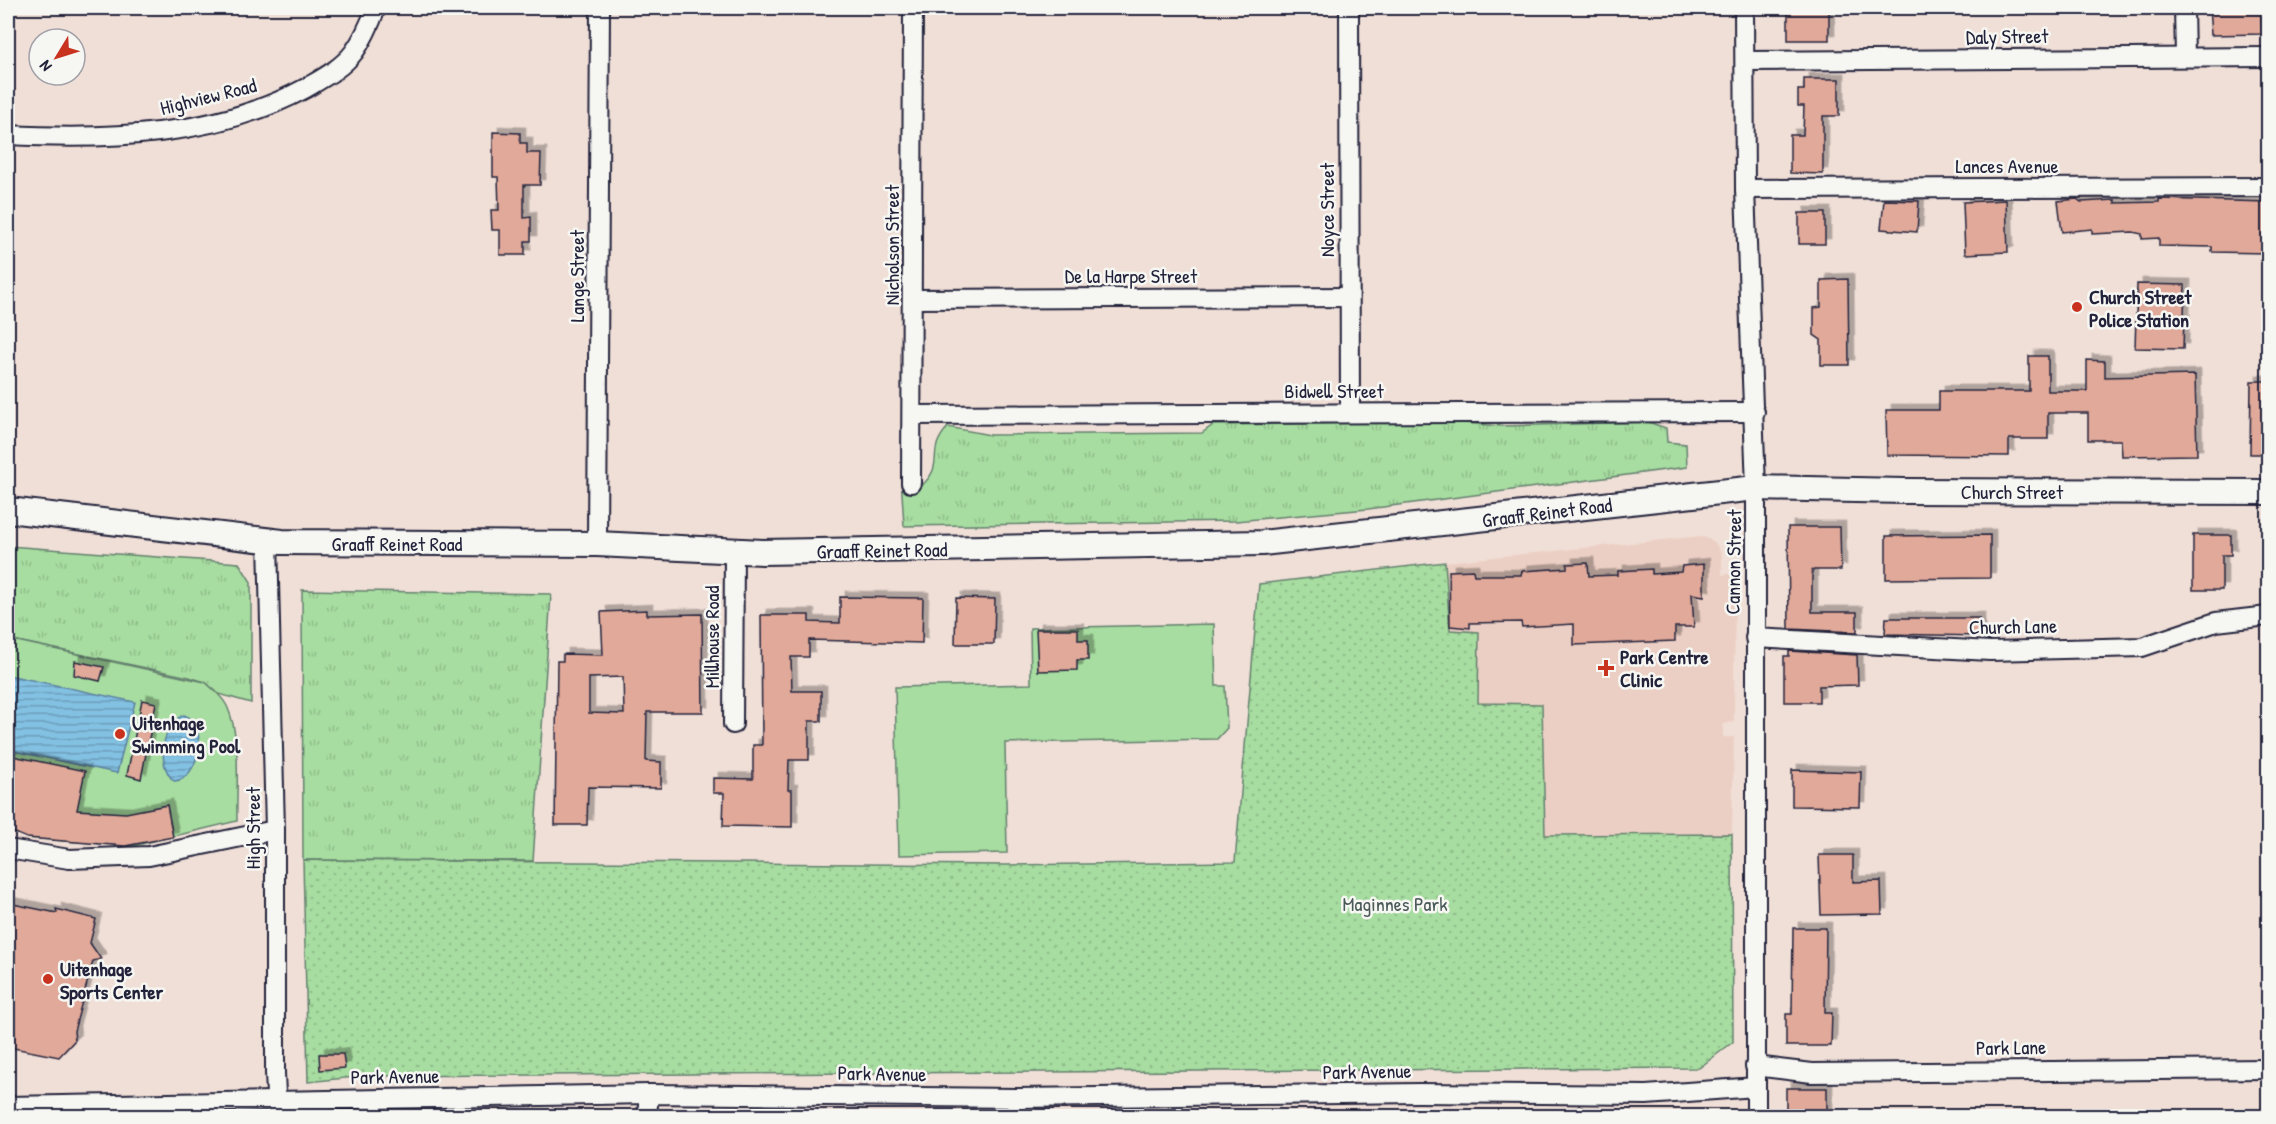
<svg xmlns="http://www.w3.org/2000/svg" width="2276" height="1124" viewBox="0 0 2276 1124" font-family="'Patrick Hand',sans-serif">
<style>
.built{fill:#eccfc4}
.grass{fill:url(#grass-tufts);stroke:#64806e;stroke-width:1.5}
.park{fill:url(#park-dots);stroke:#64806e;stroke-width:1.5}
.pitch{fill:#a7dda0;stroke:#64806e;stroke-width:1.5}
.water{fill:url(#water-rules);stroke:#5c81a0;stroke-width:1.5}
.building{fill:#e1a999;stroke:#22223b;stroke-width:1.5;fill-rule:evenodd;filter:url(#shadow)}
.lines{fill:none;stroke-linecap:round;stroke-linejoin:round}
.street-casing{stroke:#22223b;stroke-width:22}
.secondary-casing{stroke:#22223b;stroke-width:28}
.street{stroke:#f6f6f2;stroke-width:18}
.secondary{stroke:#f6f6f2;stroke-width:24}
.poi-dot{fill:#c8321e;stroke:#f6f6f2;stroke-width:2}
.labels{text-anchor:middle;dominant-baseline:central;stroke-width:5;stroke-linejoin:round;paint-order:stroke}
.street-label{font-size:20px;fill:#22223b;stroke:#f6f6f2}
.poi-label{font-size:20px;font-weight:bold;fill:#22223b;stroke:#f6f6f2;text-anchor:start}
.park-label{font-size:20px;fill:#4a5a59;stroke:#f6f6f2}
</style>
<defs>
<pattern id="grass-tufts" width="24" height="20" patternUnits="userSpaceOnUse" patternTransform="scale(1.5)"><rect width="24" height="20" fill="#a7dda0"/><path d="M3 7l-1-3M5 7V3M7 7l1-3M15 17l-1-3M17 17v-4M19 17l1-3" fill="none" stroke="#8fbd8b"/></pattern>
<pattern id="park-dots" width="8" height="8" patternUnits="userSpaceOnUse" patternTransform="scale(1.5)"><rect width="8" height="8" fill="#a7dda0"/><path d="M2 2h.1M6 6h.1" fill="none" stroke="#8fbd8b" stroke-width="1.8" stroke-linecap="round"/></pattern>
<pattern id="water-rules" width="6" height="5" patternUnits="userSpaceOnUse" patternTransform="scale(1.5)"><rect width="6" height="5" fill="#83c1e3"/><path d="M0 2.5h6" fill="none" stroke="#6b9cb9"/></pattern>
<filter id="shadow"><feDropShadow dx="5.5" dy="-5.5" stdDeviation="0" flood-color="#0004"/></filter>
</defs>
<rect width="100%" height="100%" fill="#f0dfd7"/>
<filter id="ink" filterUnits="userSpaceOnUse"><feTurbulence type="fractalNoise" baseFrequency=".0167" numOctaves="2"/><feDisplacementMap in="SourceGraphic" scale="12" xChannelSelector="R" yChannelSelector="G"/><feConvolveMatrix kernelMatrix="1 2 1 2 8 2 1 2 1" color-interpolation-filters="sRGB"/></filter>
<g filter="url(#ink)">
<!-- built -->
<polygon class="built" points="1701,536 1715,542 1722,555 1722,575 1735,573 1734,722 1723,724 1723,737 1734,737 1732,834 1544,835 1542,705 1478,704 1479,632 1450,630 1445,562"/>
<!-- grass -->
<g class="grass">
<path d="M1450,422L1501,426L1648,422L1666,428L1667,442L1686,444L1687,467L1368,509L1236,521L904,526L901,477L913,486H921C947,463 924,453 948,427L990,435L1202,433L1213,425Z"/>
<polygon points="8,546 239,563 251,582 251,703 219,694 205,682 189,677 8,639"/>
<polygon points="302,590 551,594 533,861 303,860"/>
</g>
<!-- park -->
<polygon class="park" points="1445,562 1450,630 1479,632 1478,703 1542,704 1545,835 1732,834 1733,1042 1699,1068 364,1076 308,1082 303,860 1005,865 1235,862 1259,584"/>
<!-- pitch -->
<g class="pitch">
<polygon points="1214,624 1216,686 1225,686 1227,728 1217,739 1005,743 1007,853 899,855 895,687 1031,684 1030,628"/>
<path d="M8,639L205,682C213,689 222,696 227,706C242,739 236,785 237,821L133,846L27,838L8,830Z"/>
</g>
<!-- water -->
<g class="water">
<polygon points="8,675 135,702 117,773 8,750"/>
<path d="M184,715C210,723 199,781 174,781C156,765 161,724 184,715Z"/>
</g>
<!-- building -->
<g class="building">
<rect x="1788" y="8" width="41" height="32"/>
<polygon points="2209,8 2261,8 2262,34 2211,35"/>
<polygon points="1804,79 1839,79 1839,116 1823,116 1823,174 1790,173 1790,135 1803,135 1804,106 1798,106 1798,90 1804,90"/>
<polygon points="493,132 520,133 520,143 527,143 527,153 541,153 540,185 524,185 524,218 531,217 531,241 525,241 525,255 500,255 500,230 492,230 491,210 499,210 498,177 493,177"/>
<polygon points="2077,199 2081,202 2115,200 2115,203 2159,202 2159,199 2268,202 2268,253 2212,252 2212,247 2159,246 2159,238 2142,239 2142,234 2133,232 2092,234 2092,229 2062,232 2058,201"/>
<polygon points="1884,200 1919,201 1917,232 1881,229"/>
<polygon points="2006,200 2008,252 1965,254 1963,202"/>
<rect x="1799" y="213" width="26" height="31"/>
<polygon points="1848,279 1849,365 1821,365 1821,340 1814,335 1814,308 1821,307 1821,280"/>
<polygon points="2137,284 2185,285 2183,349 2135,348"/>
<polygon points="2029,356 2048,356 2048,391 2087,391 2087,360 2105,361 2105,377 2195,375 2197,455 2122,456 2121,440 2088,440 2088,413 2048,413 2048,439 2009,439 2009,456 1887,455 1886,410 1939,410 1939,391 2029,391"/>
<polygon points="2251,381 2268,381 2268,454 2250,454"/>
<polygon points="1788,527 1840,527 1841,570 1812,570 1812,612 1857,612 1857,632 1789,629"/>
<polygon points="1990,535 1990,578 1886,579 1886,536"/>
<polygon points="2193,535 2231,535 2231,555 2222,555 2222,590 2193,590"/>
<polygon points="1588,563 1589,576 1618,575 1618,571 1652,569 1652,574 1681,572 1682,566 1704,564 1704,596 1692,594 1694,627 1675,627 1675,641 1574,645 1574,624 1522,627 1521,622 1470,623 1470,628 1450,626 1449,571 1473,570 1474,575 1521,575 1522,571 1567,568 1567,564"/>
<polygon points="840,597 923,598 922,643 809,640 809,657 791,657 792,691 821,691 821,721 809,721 809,760 789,760 788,790 792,790 792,827 723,826 724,793 713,793 713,778 753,779 753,745 762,745 761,615 809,615 809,622 840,623"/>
<polygon points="956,598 995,599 994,644 955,644"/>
<path d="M647,610V615L702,614L703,712H647L646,761L661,762V788L588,787L587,825H555L557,661H563V654L603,655L601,612ZM623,677L624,714L589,713V678Z"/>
<polygon points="1886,618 1979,618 1979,636 1885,634"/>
<polygon points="1036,629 1078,629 1078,640 1088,640 1088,660 1077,660 1077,670 1038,671"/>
<polygon points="1789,651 1857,655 1858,685 1819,686 1819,702 1784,702 1784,656 1789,656"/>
<polygon points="75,661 104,667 100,681 74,675"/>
<polygon points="142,700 156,703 141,779 127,775"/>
<polygon points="8,755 85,771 77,810 126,813 167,805 173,837 125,846 27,838 8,830"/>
<polygon points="1792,770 1861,772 1860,807 1792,806"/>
<polygon points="1819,855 1853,855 1853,882 1881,881 1882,914 1821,915"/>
<polygon points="8,903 57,913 56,909 96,919 90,943 101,959 93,961 74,1031 75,1040 59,1057 8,1047"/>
<polygon points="1793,928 1826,928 1825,1013 1832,1013 1831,1046 1786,1046 1786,1014 1792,1014"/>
<polygon points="319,1054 343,1054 345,1068 320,1070"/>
<rect x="1786" y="1088" width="41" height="28"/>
</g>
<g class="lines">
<!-- street casing -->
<g class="street-casing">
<g id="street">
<polyline points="1349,8 1350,413"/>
<polyline points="1744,8 1745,189 1756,488 1756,1116"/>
<polyline points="2184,8 2185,56"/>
<polyline points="1745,61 2268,57"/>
<path d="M8,135C108,140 216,137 306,88C323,78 342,68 354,52C364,38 370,24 376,8"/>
<polyline points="1745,189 2268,187"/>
<polyline points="913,299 1349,297"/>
<polyline points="913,415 1755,412"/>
<polyline points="911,483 913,8"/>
<polyline points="268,540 275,830 275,1073 277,1116"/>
<polyline points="597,544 600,8"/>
<polyline points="1755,638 1990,651 2142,647 2216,622 2268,616"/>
<polyline points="733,724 734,551"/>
<polyline points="8,849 69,859 149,856 275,830"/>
<polyline points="1755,1066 1812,1073 2268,1069"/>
<polyline points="8,1106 649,1094 1017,1098 1419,1093 1646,1095 1756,1087"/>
<polyline points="647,1116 649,1094"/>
<polyline points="1016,1116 1017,1098"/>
</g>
</g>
<!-- secondary casing -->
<g class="secondary-casing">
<polyline id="secondary" points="8,510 282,542 597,544 763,552 1262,543 1756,488 1904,491 2268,492"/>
</g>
<!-- street -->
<use href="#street" class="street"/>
<!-- secondary -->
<use href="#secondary" class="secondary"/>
</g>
</g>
<!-- markers -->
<g class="poi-dot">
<circle cx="2077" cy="307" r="6"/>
<path d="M1603 659h6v6h6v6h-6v6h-6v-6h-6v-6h6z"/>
<circle cx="120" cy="734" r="6"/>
<circle cx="48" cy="979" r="6"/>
</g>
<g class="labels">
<!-- street labels -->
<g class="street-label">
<text transform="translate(2007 36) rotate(-1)">Daly Street</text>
<text transform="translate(208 96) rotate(-14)">Highview Road</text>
<text x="2007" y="165">Lances Avenue</text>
<text transform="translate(1326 210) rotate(-90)">Noyce Street</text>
<text transform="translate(891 245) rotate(-90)">Nicholson Street</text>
<text x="1131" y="275">De la Harpe Street</text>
<text transform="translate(576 276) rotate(-90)">Lange Street</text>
<text x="1334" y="390">Bidwell Street</text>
<text x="2012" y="491">Church Street</text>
<text transform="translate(1547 512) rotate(-7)">Graaff Reinet Road</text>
<text x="397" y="543">Graaff Reinet Road</text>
<text transform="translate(882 550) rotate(-1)">Graaff Reinet Road</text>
<text transform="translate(1733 562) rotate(-89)">Cannon Street</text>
<text transform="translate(2013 626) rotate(-1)">Church Lane</text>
<text transform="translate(711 637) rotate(-90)">Millhouse Road</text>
<text transform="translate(252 828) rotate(-90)">High Street</text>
<text transform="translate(2011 1047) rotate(-1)">Park Lane</text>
<text transform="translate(1367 1071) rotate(-1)">Park Avenue</text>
<text transform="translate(882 1073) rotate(1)">Park Avenue</text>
<text transform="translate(395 1076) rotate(-1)">Park Avenue</text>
</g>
<!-- poi labels -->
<g class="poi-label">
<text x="2089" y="296">Church Street<tspan x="2089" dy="23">Police Station</tspan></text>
<text x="1620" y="656">Park Centre<tspan x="1620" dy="23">Clinic</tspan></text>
<text x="132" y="722">Uitenhage<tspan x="132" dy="23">Swimming Pool</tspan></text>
<text x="60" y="968">Uitenhage<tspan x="60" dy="23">Sports Center</tspan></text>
</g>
<!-- park labels -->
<g class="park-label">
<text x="1395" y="903">Maginnes Park</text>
</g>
</g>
<!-- margin -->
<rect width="2276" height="1124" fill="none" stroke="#f6f6f2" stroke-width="30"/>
<rect x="15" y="15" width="2246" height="1094" fill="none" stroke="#22223b" stroke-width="2" filter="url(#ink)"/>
<!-- north arrow -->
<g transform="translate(57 57) rotate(232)"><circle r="28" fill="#f6f6f2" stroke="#a1a1a9" stroke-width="1.5"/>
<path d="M0-4.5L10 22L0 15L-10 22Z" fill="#c8321e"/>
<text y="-9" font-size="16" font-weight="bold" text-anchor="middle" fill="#22223b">N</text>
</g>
</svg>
